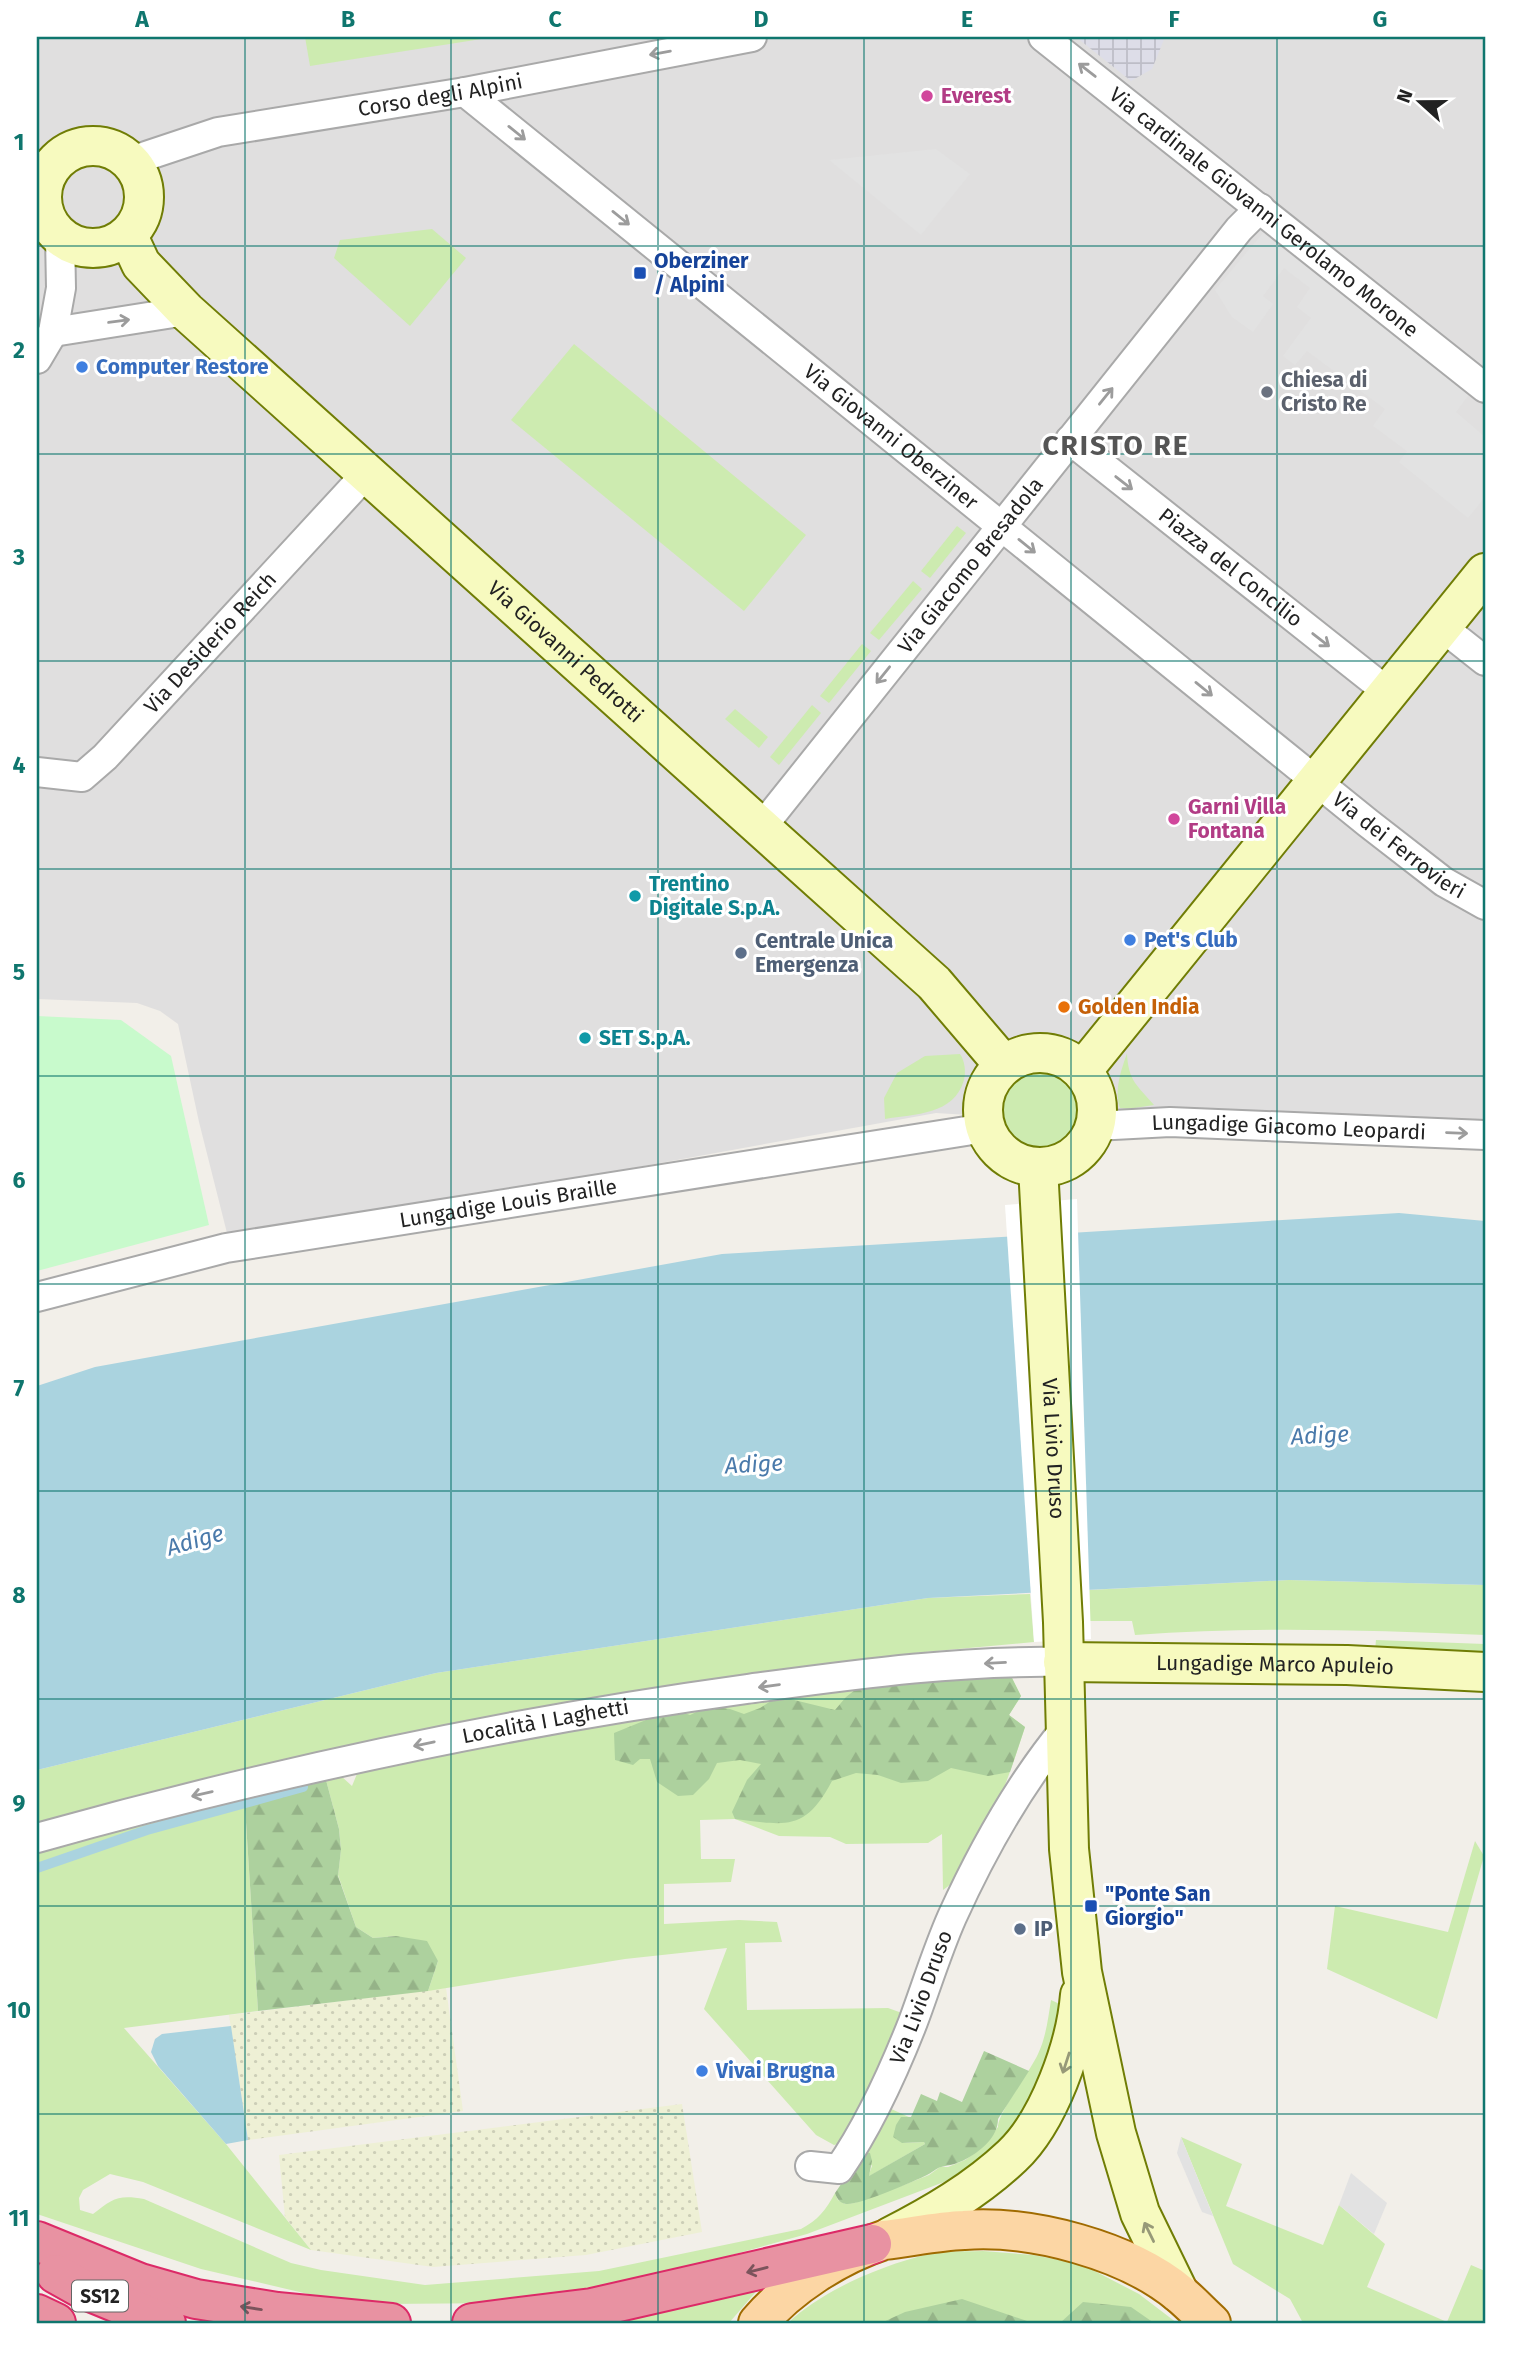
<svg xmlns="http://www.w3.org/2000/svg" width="1522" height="2360" viewBox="0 0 1522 2360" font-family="'Fira Sans',sans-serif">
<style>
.residential{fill:#e0dfdf}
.farmland{fill:url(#farmland-dots)}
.grass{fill:#cdebb0}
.forest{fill:url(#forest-firs)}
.park{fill:#c8facc}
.parking{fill:#e2e2e2}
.plaza{fill:url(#plaza-grid)}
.water{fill:#aad3df}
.pier{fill:#fff}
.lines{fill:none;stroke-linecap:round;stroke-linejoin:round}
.stream{stroke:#aad3df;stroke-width:10}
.street-casing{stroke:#a9a9a9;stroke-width:32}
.secondary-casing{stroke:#707d05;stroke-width:42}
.primary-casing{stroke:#a06b00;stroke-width:42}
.highway-casing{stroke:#dc2a67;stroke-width:42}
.street{stroke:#fff;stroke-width:28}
.secondary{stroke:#f7fabf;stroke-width:38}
.primary{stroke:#fcd6a4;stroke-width:38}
.highway{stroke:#e892a2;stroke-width:38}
.oneway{stroke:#9c9c9c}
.oneway2{stroke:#979978}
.oneway3{stroke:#7b545c}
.grid{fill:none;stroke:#0f766e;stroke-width:2;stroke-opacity:0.55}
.hotel-dot{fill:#d1479c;stroke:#fff;stroke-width:2.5}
.transit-dot{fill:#1a4fb4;stroke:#fff;stroke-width:2.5}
.shop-dot{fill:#3f7fe0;stroke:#fff;stroke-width:2.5}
.worship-dot{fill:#6b7280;stroke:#fff;stroke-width:2.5}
.culture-dot{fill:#0f9aa8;stroke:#fff;stroke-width:2.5}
.service-dot{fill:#5c6f8a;stroke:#fff;stroke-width:2.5}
.food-dot{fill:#e8710a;stroke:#fff;stroke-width:2.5}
.labels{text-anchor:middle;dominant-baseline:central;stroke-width:6;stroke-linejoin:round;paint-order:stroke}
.shield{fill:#fff;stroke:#646464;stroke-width:2}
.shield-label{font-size:19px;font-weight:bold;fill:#222}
.street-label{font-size:21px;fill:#222;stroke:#fff}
.hotel-label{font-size:21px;font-weight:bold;fill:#b23c85;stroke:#fff;text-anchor:start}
.transit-label{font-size:21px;font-weight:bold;fill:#164399;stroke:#fff;text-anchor:start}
.shop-label{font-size:21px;font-weight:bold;fill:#366cbe;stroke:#fff;text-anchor:start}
.worship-label{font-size:21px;font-weight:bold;fill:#5b616d;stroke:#fff;text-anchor:start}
.culture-label{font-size:21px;font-weight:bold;fill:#0d838f;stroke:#fff;text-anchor:start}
.service-label{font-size:21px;font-weight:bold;fill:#4e5e75;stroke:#fff;text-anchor:start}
.food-label{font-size:21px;font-weight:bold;fill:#c56008;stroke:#fff;text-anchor:start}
.water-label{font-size:23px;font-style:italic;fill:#4a7aab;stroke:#fff}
.district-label{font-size:28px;font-weight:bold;letter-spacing:2px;fill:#555;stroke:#fff}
.neatline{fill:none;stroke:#0f766e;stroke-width:2.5}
.grid-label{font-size:23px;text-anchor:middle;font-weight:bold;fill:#0f766e}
</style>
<defs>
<pattern id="farmland-dots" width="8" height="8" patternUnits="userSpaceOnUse" patternTransform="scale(1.75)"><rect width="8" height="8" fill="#eef0d5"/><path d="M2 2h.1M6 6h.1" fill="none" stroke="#ccceb7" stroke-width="1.8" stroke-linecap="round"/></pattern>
<pattern id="forest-firs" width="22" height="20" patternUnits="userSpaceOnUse" patternTransform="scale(1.75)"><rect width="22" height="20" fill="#add19e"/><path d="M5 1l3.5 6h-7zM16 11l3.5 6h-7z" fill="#95b388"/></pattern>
<pattern id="plaza-grid" width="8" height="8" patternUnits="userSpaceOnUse" patternTransform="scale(1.75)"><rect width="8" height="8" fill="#dddde8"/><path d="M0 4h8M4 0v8" fill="none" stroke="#bdbdc7"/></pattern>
</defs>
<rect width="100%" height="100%" fill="#f2efe9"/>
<!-- residential -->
<polygon class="residential" points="37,37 1485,37 1485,1146 936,1113 229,1241 199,1122 178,1024 160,1011 137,1003 37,999"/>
<!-- farmland -->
<g class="farmland">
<polygon points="446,1988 463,2111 248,2140 229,2015"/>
<polygon points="682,2104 702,2232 586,2255 433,2267 311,2250 285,2217 279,2155"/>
</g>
<!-- grass -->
<g class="grass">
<polygon points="305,37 494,37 310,66"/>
<polygon points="432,229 466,258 410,326 334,258 340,240"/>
<polygon points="574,344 806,535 744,611 511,420"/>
<polygon points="957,526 966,533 930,578 921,571"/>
<polygon points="913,581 922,589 879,640 870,633"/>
<polygon points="862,644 871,651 829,703 820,696"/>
<polygon points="812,705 821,713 779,765 770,757"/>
<polygon points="735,709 768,737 759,748 725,719"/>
<path d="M1127,1053C1128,1081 1138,1086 1154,1105L1128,1109L1120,1108C1114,1090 1121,1071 1127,1053Z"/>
<path d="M960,1054C965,1061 966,1072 964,1080C954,1115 915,1114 885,1119L884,1098L897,1073L925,1056Z"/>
<circle cx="1040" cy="1110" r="38"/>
<path d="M1289,1580L1485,1585V1635C1369,1630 1251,1626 1135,1635L1132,1621H1090L1089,1590Z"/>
<polygon points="1030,1594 1034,1642 914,1653 668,1688 37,1832 37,1770 436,1673 928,1598"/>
<polygon points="1376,1640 1485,1644 1485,1654 1375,1650"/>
<path d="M1012,1678L1021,1696L1009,1715L1025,1727C1012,1768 979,1868 943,1890L942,1834L928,1843L846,1844L830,1837L779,1836L735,1819L700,1820L701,1859H735L731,1882L664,1884V1924L739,1920L777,1922L782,1942L745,1943L747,2010L888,2008L902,2013L875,2081L846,2142L834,2145L816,2135L704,2009L727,1948L625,1959L428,1991L438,1961L396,1936L373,1938L356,1927L338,1875L341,1850L339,1829L326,1780L341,1776L352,1786L359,1769L533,1731L785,1693Z"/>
<path d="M244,1791L258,2011L124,2028L226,2144L311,2250L143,2182L110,2174L83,2190L79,2198L80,2210L93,2214C112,2199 118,2194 144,2199L291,2263L321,2270L425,2285L599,2271L801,2229C818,2220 826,2210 835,2193L838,2200L845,2204L854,2203L901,2186L929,2175L940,2167H948L965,2160L978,2151L998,2127C998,2112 1030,2072 1038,2054C1046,2037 1048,2019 1051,2000L1064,2006L1061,2027L1020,2121L981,2159L944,2182L807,2234L599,2292L507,2303L384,2304L321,2297L201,2269L37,2214V1846Z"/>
<polygon points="1475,1841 1484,1856 1437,2019 1327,1969 1335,1906 1448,1932"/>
<polygon points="887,2107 911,2118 902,2143 924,2142 925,2144 868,2177 872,2166 863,2152"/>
<polygon points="1181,2137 1242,2164 1226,2206 1323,2245 1339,2205 1385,2244 1367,2287 1447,2322 1471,2265 1485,2271 1485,2323 1303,2323 1290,2299 1233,2264"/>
<path d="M983,2251L1033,2255L1081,2264L1139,2294L1177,2323H788C823,2290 882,2265 929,2254C946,2250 966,2252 983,2251Z"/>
<polygon points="760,2287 729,2323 601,2323"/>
</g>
<!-- forest -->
<g class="forest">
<path d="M1004,1676L1012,1678L1021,1696L1009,1715L1025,1727L1010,1772L988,1776L951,1768L928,1781L901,1783L878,1775L856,1773L832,1781C805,1832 786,1825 735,1819L732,1812L747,1780L761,1764L740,1760L717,1763L709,1779L693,1795L678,1796L657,1782L650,1759H640L633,1765L615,1760L614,1733L673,1709L690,1715L709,1706L730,1709L744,1714L760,1708L774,1699H790L835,1710L846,1697L864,1683Z"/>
<polygon points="306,1777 326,1780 339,1829 341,1850 338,1876 356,1927 373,1938 396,1936 427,1941 438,1961 428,1991 258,2011 244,1791"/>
<path d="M984,2051L1029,2071L998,2119C998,2137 981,2151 966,2159C957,2164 950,2165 941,2167C936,2168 932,2173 927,2175C915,2181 857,2206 846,2204C840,2203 837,2199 835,2193L863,2152L870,2153L872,2161L869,2176L925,2144L924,2142L902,2143L893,2137L896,2125L901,2117H911L921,2094L937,2101L940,2092L962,2102Z"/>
<polygon points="962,2299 1033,2323 881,2323 905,2312"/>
<polygon points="1083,2302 1131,2307 1154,2323 1060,2323"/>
</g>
<!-- park -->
<polygon class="park" points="37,1016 121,1020 171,1056 209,1225 37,1271"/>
<!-- parking -->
<g class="parking">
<polygon points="936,149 970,174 921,235 829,160"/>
<polygon points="1263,233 1470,393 1456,412 1485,437 1485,497 1468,518 1399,462 1407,451 1373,426 1385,409 1307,351 1295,365 1283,356 1311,318 1297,307 1310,288 1284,268 1263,296 1273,304 1253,332 1232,317 1215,290"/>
<polygon points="1181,2137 1213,2216 1202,2212 1177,2153"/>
<polygon points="1351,2173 1387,2203 1374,2234 1339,2205"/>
</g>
<!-- plaza -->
<polygon class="plaza" points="1076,37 1165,37 1152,69 1131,81"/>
<!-- water -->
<g class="water">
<polygon points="1399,1213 1485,1221 1485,1585 1289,1580 928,1598 436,1673 37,1770 37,1386 95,1367 722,1254"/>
<polygon points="231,2026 248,2140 226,2144 158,2066 151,2052 155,2039 162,2034"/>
</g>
<!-- pier -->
<polygon class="pier" points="1077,1199 1091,1639 1034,1642 1005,1205"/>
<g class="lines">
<!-- stream -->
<polyline class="stream" points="37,1868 147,1830 303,1787"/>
<!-- street casing -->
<g class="street-casing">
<g id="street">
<path id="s1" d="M1043,37L1485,388"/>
<path id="s2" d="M465,92L1368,823L1444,882L1485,905"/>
<path id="s3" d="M131,161L218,132L465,92L752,37"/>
<polyline points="53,332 186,311"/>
<polyline points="37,359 53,332 61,288 60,237"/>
<path id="s4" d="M1070,440L1389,693"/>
<polyline points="1442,627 1485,661"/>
<path id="s5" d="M37,772L82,777L105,757L367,473"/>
<path id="s6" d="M761,828L1239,229L1260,208"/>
<path id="s7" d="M1095,1126L1170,1122L1485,1135"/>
<path id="s8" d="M37,1297L226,1248L985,1128"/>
<path id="s9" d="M37,1838C270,1773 507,1722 747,1689C852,1675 957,1660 1063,1662"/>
<path id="s10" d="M810,2166L839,2169C870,2124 893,2073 913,2022C926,1987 937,1951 952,1917C982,1851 1019,1785 1064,1730"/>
</g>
</g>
<!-- secondary casing -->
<g class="secondary-casing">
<g id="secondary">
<circle cx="93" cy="197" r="51"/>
<path id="s11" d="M128,236L141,264L186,311L934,983L1004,1065"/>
<circle cx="1040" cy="1110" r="57"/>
<polyline points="1082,1071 1485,573"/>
<path id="s12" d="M1038,1167L1063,1622L1069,1849L1082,1972L1116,2133L1140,2213L1179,2293"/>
<path id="s13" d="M1063,1662L1347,1665L1485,1672"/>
<path d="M890,2237C933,2215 976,2190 1012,2156C1049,2121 1076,2045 1080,1995"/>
</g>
</g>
<!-- primary casing -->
<g class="primary-casing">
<path id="primary" d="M758,2323C789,2286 838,2255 884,2240C911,2237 937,2231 964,2230C1032,2225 1127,2250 1180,2294C1191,2303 1201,2314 1211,2323"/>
</g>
<!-- highway casing -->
<g class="highway-casing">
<g id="highway">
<polyline points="37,2241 140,2283 196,2299 277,2312 391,2323"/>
<polyline points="56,2274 81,2288 166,2323"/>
<polyline points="37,2314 56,2323"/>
<polyline points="472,2323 592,2308 872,2244"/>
</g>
</g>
<!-- street -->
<use href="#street" class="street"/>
<!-- secondary -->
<use href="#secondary" class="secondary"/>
<!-- primary -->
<use href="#primary" class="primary"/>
<!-- highway -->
<use href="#highway" class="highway"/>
</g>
<!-- one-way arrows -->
<defs><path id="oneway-shaft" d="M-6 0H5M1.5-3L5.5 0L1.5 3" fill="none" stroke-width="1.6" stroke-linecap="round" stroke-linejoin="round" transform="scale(1.75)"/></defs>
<g class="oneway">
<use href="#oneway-shaft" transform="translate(660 53) rotate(170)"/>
<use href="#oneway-shaft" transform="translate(1087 70) rotate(-142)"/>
<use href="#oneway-shaft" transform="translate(517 133) rotate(39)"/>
<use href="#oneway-shaft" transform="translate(621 218) rotate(39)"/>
<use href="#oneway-shaft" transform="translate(119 321) rotate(-8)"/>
<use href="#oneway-shaft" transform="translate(1106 396) rotate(-51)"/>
<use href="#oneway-shaft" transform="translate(1124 483) rotate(38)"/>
<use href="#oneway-shaft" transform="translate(1027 546) rotate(39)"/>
<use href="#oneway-shaft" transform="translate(1321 640) rotate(38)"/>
<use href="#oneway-shaft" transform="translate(883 675) rotate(129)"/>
<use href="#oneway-shaft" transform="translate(1204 689) rotate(39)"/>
<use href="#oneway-shaft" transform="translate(1457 1133) rotate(2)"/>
<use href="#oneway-shaft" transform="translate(995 1663) rotate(177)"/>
<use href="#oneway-shaft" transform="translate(769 1686) rotate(172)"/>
<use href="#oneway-shaft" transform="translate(424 1744) rotate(168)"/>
<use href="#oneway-shaft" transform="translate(202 1794) rotate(167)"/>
</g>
<g class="oneway2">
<use href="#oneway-shaft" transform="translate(1066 2063) rotate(108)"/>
<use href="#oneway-shaft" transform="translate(1149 2232) rotate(-116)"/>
</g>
<g class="oneway3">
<use href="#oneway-shaft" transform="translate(757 2270) rotate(166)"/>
<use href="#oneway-shaft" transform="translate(251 2308) rotate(-171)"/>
</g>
<!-- grid -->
<path class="grid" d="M245,37V2323M451,37V2323M658,37V2323M864,37V2323M1071,37V2323M1277,37V2323M37,246H1485M37,454H1485M37,661H1485M37,869H1485M37,1076H1485M37,1284H1485M37,1491H1485M37,1699H1485M37,1906H1485M37,2114H1485"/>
<!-- markers -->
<g class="hotel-dot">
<circle cx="927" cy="96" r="7"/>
<circle cx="1174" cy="819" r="7"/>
</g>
<g class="transit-dot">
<rect x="633" y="266" width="14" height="14" rx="3.5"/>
<rect x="1084" y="1899" width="14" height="14" rx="3.5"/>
</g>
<g class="shop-dot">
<circle cx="82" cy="367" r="7"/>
<circle cx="1130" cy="940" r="7"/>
<circle cx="702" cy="2071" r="7"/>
</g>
<circle class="worship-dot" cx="1267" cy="392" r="7"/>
<g class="culture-dot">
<circle cx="635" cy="896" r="7"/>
<circle cx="585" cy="1038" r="7"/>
</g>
<g class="service-dot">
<circle cx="741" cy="953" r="7"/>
<circle cx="1020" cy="1929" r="7"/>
</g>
<circle class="food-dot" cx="1064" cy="1007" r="7"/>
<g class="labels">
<!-- shield labels -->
<rect class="shield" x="72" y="2280.5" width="56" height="31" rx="5"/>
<g class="shield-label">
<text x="100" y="2296">SS12</text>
</g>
<!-- street labels -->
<g class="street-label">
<text stroke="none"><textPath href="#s3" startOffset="317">Corso degli Alpini</textPath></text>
<text stroke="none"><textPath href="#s1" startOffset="282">Via cardinale Giovanni Gerolamo Morone</textPath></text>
<text stroke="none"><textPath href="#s2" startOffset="548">Via Giovanni Oberziner</textPath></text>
<text stroke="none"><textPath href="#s6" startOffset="336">Via Giacomo Bresadola</textPath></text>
<text stroke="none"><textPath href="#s4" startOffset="205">Piazza del Concilio</textPath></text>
<text stroke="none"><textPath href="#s5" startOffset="231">Via Desiderio Reich</textPath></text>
<text stroke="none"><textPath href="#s11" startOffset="606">Via Giovanni Pedrotti</textPath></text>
<text stroke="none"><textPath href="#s2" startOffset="1200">Via dei Ferrovieri</textPath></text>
<text stroke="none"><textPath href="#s7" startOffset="194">Lungadige Giacomo Leopardi</textPath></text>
<text stroke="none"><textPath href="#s8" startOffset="481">Lungadige Louis Braille</textPath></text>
<text stroke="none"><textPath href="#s12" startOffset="282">Via Livio Druso</textPath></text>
<text stroke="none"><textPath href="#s13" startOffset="212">Lungadige Marco Apuleio</textPath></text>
<text stroke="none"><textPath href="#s9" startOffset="522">Località I Laghetti</textPath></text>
<text stroke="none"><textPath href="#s10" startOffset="220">Via Livio Druso</textPath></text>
</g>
<!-- hotel labels -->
<g class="hotel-label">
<text x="941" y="96">Everest</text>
<text x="1188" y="807">Garni Villa<tspan x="1188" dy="24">Fontana</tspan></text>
</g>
<!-- transit labels -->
<g class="transit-label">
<text x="654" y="261">Oberziner<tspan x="654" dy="24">/ Alpini</tspan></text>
<text x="1105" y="1894">"Ponte San<tspan x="1105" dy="24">Giorgio"</tspan></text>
</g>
<!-- shop labels -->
<g class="shop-label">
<text x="96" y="367">Computer Restore</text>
<text x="1144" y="940">Pet's Club</text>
<text x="716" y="2071">Vivai Brugna</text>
</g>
<!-- worship labels -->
<g class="worship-label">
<text x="1281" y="380">Chiesa di<tspan x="1281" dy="24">Cristo Re</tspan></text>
</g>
<!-- culture labels -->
<g class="culture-label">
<text x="649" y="884">Trentino<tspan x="649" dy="24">Digitale S.p.A.</tspan></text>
<text x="599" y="1038">SET S.p.A.</text>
</g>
<!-- service labels -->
<g class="service-label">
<text x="755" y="941">Centrale Unica<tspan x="755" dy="24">Emergenza</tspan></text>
<text x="1034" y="1929">IP</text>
</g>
<!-- food labels -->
<g class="food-label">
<text x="1078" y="1007">Golden India</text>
</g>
<!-- water labels -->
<g class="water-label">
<text transform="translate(1320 1435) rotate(-3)">Adige</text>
<text transform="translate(754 1464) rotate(-3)">Adige</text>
<text transform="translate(195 1540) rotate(-16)">Adige</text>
</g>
<!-- district labels -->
<g class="district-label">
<text x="1116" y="445">CRISTO RE</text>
</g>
</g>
<!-- border -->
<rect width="1522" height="2360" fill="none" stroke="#ffffff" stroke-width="77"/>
<!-- north arrow -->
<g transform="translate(1420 102) rotate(291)" stroke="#ffffff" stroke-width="5" paint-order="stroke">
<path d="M0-5L12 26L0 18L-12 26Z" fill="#222222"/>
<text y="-10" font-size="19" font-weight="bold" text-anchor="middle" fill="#222222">N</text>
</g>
<rect x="38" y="38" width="1446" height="2284" class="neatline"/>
<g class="grid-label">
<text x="142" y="27">A</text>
<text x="348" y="27">B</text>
<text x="555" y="27">C</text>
<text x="761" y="27">D</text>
<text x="967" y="27">E</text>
<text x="1174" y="27">F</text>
<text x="1380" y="27">G</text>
<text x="19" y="150">1</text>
<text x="19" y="358">2</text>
<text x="19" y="565">3</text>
<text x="19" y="773">4</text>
<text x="19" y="980">5</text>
<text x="19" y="1188">6</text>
<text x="19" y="1396">7</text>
<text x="19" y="1603">8</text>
<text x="19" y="1811">9</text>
<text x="19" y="2018">10</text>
<text x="19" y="2226">11</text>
</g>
</svg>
